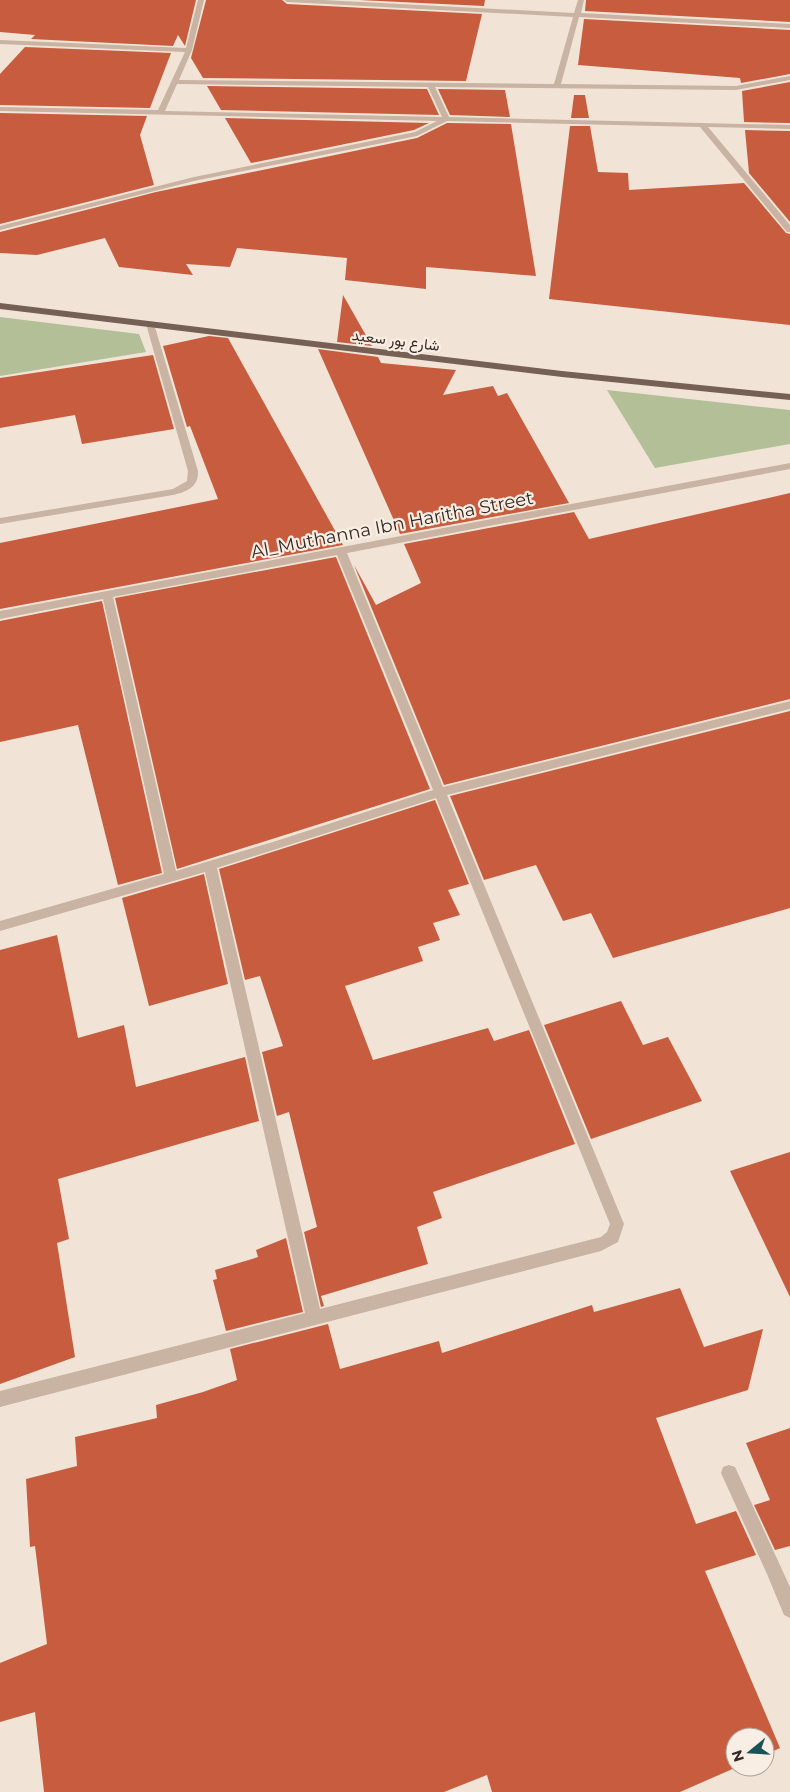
<svg xmlns="http://www.w3.org/2000/svg" width="790" height="1792" viewBox="0 0 790 1792" font-family="Montserrat,Vazirmatn,sans-serif">
<style>
.green{fill:#b3c097}
.building{fill:#c85c3e}
.lines{fill:none;stroke-linecap:round;stroke-linejoin:round}
.minor{fill:#c9b3a3;fill-rule:evenodd}
.major{fill:#766056;fill-rule:evenodd}
.labels{text-anchor:middle;dominant-baseline:central;stroke-width:4.5;stroke-linejoin:round;paint-order:stroke}
.far-street-label{font-size:15px;fill:#342925;stroke:#f9eee3}
.street-label{font-size:18px;fill:#342925;stroke:#f9eee3}
</style>
<rect width="100%" height="100%" fill="#f1e4d7"/>
<!-- green -->
<g class="green">
<polygon points="0,317 139,334 146,352 0,376"/>
<polygon points="607,390 790,410 790,444 655,468"/>
</g>
<!-- building -->
<g class="building">
<polygon points="0,0 196,0 185,46 178,35 173,46 31,39 35,35 0,32"/>
<polygon points="206,0 282,0 287,4 482,14 466,81 203,78 191,58"/>
<polygon points="359,0 485,0 484,6"/>
<polygon points="586,0 790,0 790,22 585,11"/>
<polygon points="584,19 790,30 790,74 741,83 740,78 578,65"/>
<polygon points="25,47 171,53 150,108 0,105 0,74"/>
<polygon points="790,82 790,123 744,122 742,91"/>
<polygon points="207,86 427,89 439,115 221,110"/>
<polygon points="438,89 505,90 510,117 450,115"/>
<polygon points="574,95 585,95 589,118 571,118"/>
<polygon points="0,113 147,116 140,135 154,185 0,224"/>
<polygon points="225,118 429,123 414,130 251,163"/>
<polygon points="447,123 511,124 536,276 426,267 426,289 345,280 347,258 237,248 230,267 186,264 193,275 119,267 105,238 37,255 0,253 0,232 156,192 417,138"/>
<polygon points="570,126 590,126 598,172 628,173 629,190 744,183 786,233 790,234 790,325 549,299"/>
<polygon points="745,130 790,131 790,222 749,173"/>
<polygon points="343,295 372,346 337,342"/>
<polygon points="209,336 228,338 343,545 0,609 0,543 218,499 190,426 187,427 163,346"/>
<polygon points="318,349 378,357 381,363 456,370 443,395 493,386 498,396 507,393 569,503 400,534"/>
<polygon points="153,355 174,429 82,444 75,415 0,428 0,378"/>
<polygon points="790,493 790,699 444,785 354,565 376,605 421,583 404,544 574,512 589,539"/>
<polygon points="336,557 430,789 177,869 115,598"/>
<polygon points="102,601 162,873 118,885 78,725 0,742 0,621"/>
<polygon points="790,711 790,908 613,958 591,913 563,921 536,865 484,880 450,796"/>
<polygon points="435,800 469,884 448,890 460,915 433,923 440,940 418,947 423,961 345,986 373,1060 488,1028 494,1041 529,1030 575,1144 433,1192 442,1218 417,1227 428,1264 321,1296 324,1306 321,1307 304,1232 317,1227 289,1112 277,1116 262,1052 283,1046 260,976 245,980 219,869"/>
<polygon points="204,874 228,984 149,1006 122,898"/>
<polygon points="57,935 78,1038 124,1025 136,1087 245,1057 259,1121 58,1179 69,1239 57,1243 75,1357 0,1384 0,950"/>
<polygon points="621,1001 643,1045 668,1037 702,1101 591,1139 544,1025"/>
<polygon points="790,1152 790,1297 730,1171"/>
<polygon points="286,1238 303,1312 226,1331 213,1280 217,1279 215,1270 252,1259 258,1257 256,1250"/>
<polygon points="680,1288 704,1347 763,1329 748,1390 656,1418 696,1524 736,1511 756,1555 705,1571 780,1748 765,1755 765,1737 735,1737 735,1767 737,1767 680,1792 492,1792 487,1775 444,1792 44,1792 35,1712 0,1722 0,1663 47,1644 35,1546 30,1547 26,1479 77,1466 75,1437 157,1418 156,1405 203,1392 237,1380 230,1349 328,1324 340,1369 439,1341 442,1353 592,1305 594,1312"/>
<polygon points="790,1428 790,1546 775,1550 754,1505 770,1500 746,1443"/>
</g>
<g class="lines">
<!-- minor -->
<g class="minor">
<path d="M198,0H204L192,50L179,80L554,84L573,17L287,2L284,0H323L574,13L578,0H584L581,13L790,24V28L579,17L561,84L736,86L790,76V80L736,90L435,87L449,117L790,125V129L708,127L790,225V232H787L700,127L447,121L417,136L194,181L0,230V226L194,177L415,132L437,121L0,111V107L158,110L185,52L0,44V40L186,48ZM177,84L428,87L442,117L165,111Z"/>
<path d="M150,321L154,324L198,471C199,487 186,492 173,495L0,524V518L173,489L187,481L188,471L146,324Z"/>
<path d="M790,463V469L347,553L443,787L790,701V709L447,795L624,1224L618,1242L601,1251L0,1407V1391L305,1313L205,872L0,931V921L164,874L103,599L0,619V611ZM337,555L433,790L276,841L176,871L113,597ZM436,798L610,1224L607,1232L601,1237L320,1309L217,868Z"/>
<polygon points="729,1465 735,1467 790,1587 790,1618 784,1615 767,1574 721,1473 723,1467"/>
</g>
<!-- major -->
<polygon class="major" points="0,303 562,371 790,394 790,400 562,377 0,309"/>
</g>
<g class="labels">
<!-- far-street labels -->
<g class="far-street-label">
<text transform="translate(396 340) rotate(7)">شارع بور سعيد</text>
</g>
<!-- street labels -->
<g class="street-label">
<text transform="translate(392 525) rotate(-11)">Al_Muthanna Ibn Haritha Street</text>
</g>
</g>
<!-- north arrow -->
<g transform="translate(750 1752) rotate(252)"><circle r="24" fill="#f9eee3" stroke="#aa9f97"/>
<path d="M0-4L9 19L0 12L-9 19Z" fill="#1a5355"/>
<text y="-8" font-size="14" font-weight="bold" text-anchor="middle" fill="#342925">N</text>
</g>
</svg>
